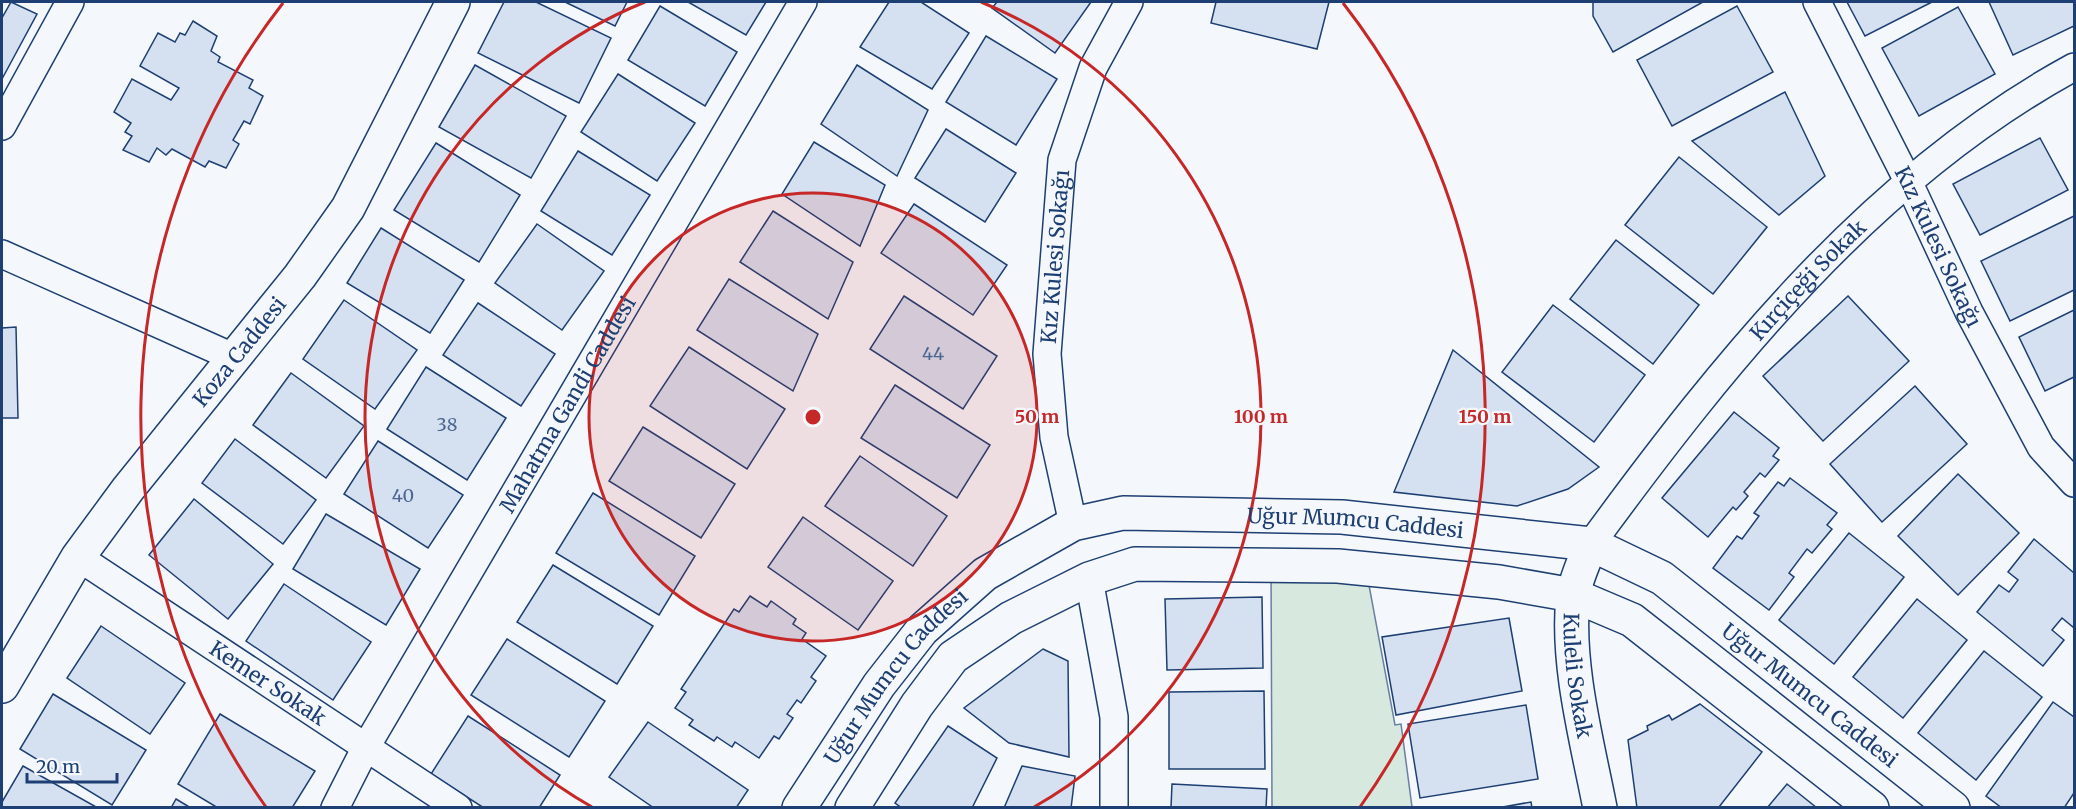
<svg xmlns="http://www.w3.org/2000/svg" width="2076" height="809" viewBox="0 0 2076 809" font-family="Merriweather,serif">
<style>
.green{fill:#d7e8df;stroke:#687fa3;stroke-width:1.5}
.building{fill:#d5e0f0;stroke:#1d3f73;stroke-width:1.5}
.lines{fill:none;stroke-linecap:round;stroke-linejoin:round}
.minor-casing{stroke:#1d3f73;stroke-width:30}
.tertiary-casing{stroke:#1d3f73;stroke-width:36}
.secondary-casing{stroke:#1d3f73;stroke-width:36}
.minor{stroke:#f4f7fb;stroke-width:27}
.tertiary{stroke:#f4f7fb;stroke-width:33}
.secondary{stroke:#f4f7fb;stroke-width:33}
.ring{fill:none;stroke:#c62828;stroke-width:3}
.labels{text-anchor:middle;dominant-baseline:central;stroke-width:4.5;stroke-linejoin:round;paint-order:stroke}
.number-label{font-size:18px;fill:#4b6792}
.street-label{font-size:21px;fill:#1d3f73;stroke:#f4f7fb}
.centre{fill:#c62828;stroke:#f4f7fb;stroke-width:3}
.ring-label{font-size:18px;text-anchor:middle;font-weight:bold;fill:#c62828;stroke:#f4f7fb;stroke-width:4.5;stroke-linejoin:round;paint-order:stroke}
</style>
<rect width="100%" height="100%" fill="#f4f7fb"/>
<!-- green -->
<polygon class="green" points="1271,565 1366,569 1395,725 1401,724 1412,807 1272,807"/>
<!-- building -->
<g class="building">
<polygon points="11,2 37,14 2,79 2,18"/>
<polygon points="504,2 536,2 611,38 579,103 478,53"/>
<polygon points="565,2 627,2 615,26"/>
<polygon points="688,2 766,2 746,35"/>
<polygon points="889,2 921,2 969,33 932,89 860,47"/>
<polygon points="997,2 1091,2 1055,53 992,8"/>
<polygon points="1216,2 1329,2 1317,49 1211,23"/>
<polygon points="1593,2 1703,2 1613,52 1593,16"/>
<polygon points="1847,2 1932,2 1865,36"/>
<polygon points="1989,2 2074,2 2074,26 2013,55"/>
<polygon points="660,6 737,52 705,106 628,60"/>
<polygon points="1737,6 1773,72 1672,126 1637,60"/>
<polygon points="1958,7 1995,74 1919,116 1882,48"/>
<polygon points="193,21 217,36 211,51 220,57 218,62 253,80 249,88 263,96 250,124 244,121 233,140 239,144 226,168 209,161 205,167 172,149 166,155 157,148 149,162 123,150 132,136 125,132 131,123 114,112 132,79 171,100 179,88 140,66 158,33 175,42 180,33 185,35"/>
<polygon points="986,36 1057,79 1016,145 946,102"/>
<polygon points="475,65 566,116 531,178 439,127"/>
<polygon points="857,65 928,110 897,176 821,124"/>
<polygon points="618,74 695,123 657,181 581,132"/>
<polygon points="1785,92 1825,176 1779,215 1692,141"/>
<polygon points="946,129 1016,173 985,222 915,178"/>
<polygon points="2040,138 2068,190 1980,235 1953,184"/>
<polygon points="814,142 885,185 860,246 782,194"/>
<polygon points="436,143 520,195 479,262 394,210"/>
<polygon points="578,151 650,195 612,255 541,211"/>
<polygon points="1679,157 1767,227 1713,294 1625,225"/>
<polygon points="914,204 1007,265 973,315 881,253"/>
<polygon points="773,211 853,262 828,319 740,262"/>
<polygon points="2074,216 2074,290 2010,321 1981,261"/>
<polygon points="537,224 604,271 562,330 495,283"/>
<polygon points="381,228 464,280 430,333 347,283"/>
<polygon points="1616,240 1699,305 1653,364 1570,299"/>
<polygon points="729,279 818,334 793,391 697,330"/>
<polygon points="904,296 997,356 963,409 870,349"/>
<polygon points="1848,296 1909,361 1823,441 1763,376"/>
<polygon points="344,300 417,350 375,409 303,359"/>
<polygon points="478,303 555,354 521,406 443,355"/>
<polygon points="1553,305 1645,375 1594,442 1502,372"/>
<polygon points="2074,310 2074,377 2045,391 2019,337"/>
<polygon points="16,327 18,418 2,418 2,328"/>
<polygon points="689,347 785,409 747,469 650,406"/>
<polygon points="1453,350 1599,467 1568,489 1517,506 1394,492"/>
<polygon points="426,367 506,418 467,480 387,429"/>
<polygon points="291,373 364,426 326,478 253,425"/>
<polygon points="895,385 990,445 957,498 861,438"/>
<polygon points="1915,386 1967,444 1882,522 1830,464"/>
<polygon points="1734,412 1779,448 1773,456 1779,460 1765,477 1760,473 1744,492 1748,496 1736,510 1733,507 1708,537 1662,498"/>
<polygon points="643,427 735,484 701,538 609,481"/>
<polygon points="235,439 316,500 283,544 202,483"/>
<polygon points="378,441 463,495 428,548 344,494"/>
<polygon points="860,456 947,516 913,566 825,506"/>
<polygon points="1958,474 2019,533 1958,595 1898,536"/>
<polygon points="1790,478 1837,513 1827,525 1832,529 1812,553 1807,549 1789,573 1794,577 1769,610 1713,568 1737,536 1742,539 1759,516 1754,513 1778,482 1784,486"/>
<polygon points="593,493 695,556 659,615 556,553"/>
<polygon points="194,499 273,564 228,619 149,555"/>
<polygon points="326,514 420,569 386,625 293,569"/>
<polygon points="803,517 893,581 858,630 768,567"/>
<polygon points="1849,533 1904,577 1834,664 1779,620"/>
<polygon points="2034,539 2074,573 2074,625 2073,627 2062,618 2052,630 2064,640 2043,666 1977,612 1999,585 2009,592 2018,580 2008,572"/>
<polygon points="553,565 653,626 617,684 517,622"/>
<polygon points="284,584 371,642 333,700 246,641"/>
<polygon points="750,596 767,607 771,601 796,619 793,624 806,633 802,639 826,656 811,677 816,681 801,703 797,700 787,714 793,718 779,739 774,736 759,758 735,742 732,747 717,737 714,741 689,725 693,720 675,708 686,692 681,689 734,609 739,612"/>
<polygon points="1262,597 1263,668 1167,670 1165,599"/>
<polygon points="1917,599 1967,640 1903,718 1853,677"/>
<polygon points="1509,618 1522,691 1396,715 1382,637"/>
<polygon points="101,626 185,683 150,734 67,678"/>
<polygon points="507,639 605,701 569,757 471,695"/>
<polygon points="1043,649 1068,661 1069,757 1009,743 964,708"/>
<polygon points="1984,651 2042,697 1976,780 1918,733"/>
<polygon points="1264,691 1265,769 1169,769 1169,692"/>
<polygon points="53,694 146,750 112,805 20,749"/>
<polygon points="2053,702 2074,717 2074,793 2064,808 2002,808 1986,796"/>
<polygon points="1700,704 1762,752 1719,807 1637,808 1628,740 1648,730 1647,726 1669,715 1672,720"/>
<polygon points="1526,705 1538,779 1420,798 1408,724"/>
<polygon points="220,714 315,771 292,808 218,808 178,784"/>
<polygon points="468,716 560,775 539,808 484,808 431,774"/>
<polygon points="648,722 748,790 736,808 654,808 609,777"/>
<polygon points="948,726 997,758 972,808 902,808 895,803"/>
<polygon points="23,766 98,808 2,808 2,802"/>
<polygon points="1022,766 1075,776 1071,808 1004,808"/>
<polygon points="1172,784 1267,789 1266,808 1171,808"/>
<polygon points="1787,784 1817,808 1767,808"/>
<polygon points="176,799 191,808 171,808"/>
<polygon points="1531,802 1532,808 1497,808"/>
</g>
<g class="lines">
<!-- minor casing -->
<g class="minor-casing">
<g id="minor">
<path id="s1" d="M1817,2L1908,181L1969,312L2041,447L2074,483"/>
<polyline points="2,126 70,2"/>
<polyline points="2,254 235,358"/>
<path id="s2" d="M1073,524L1054,437L1047,354L1062,160L1093,68L1129,2"/>
<path id="s3" d="M1591,544C1725,361 1872,177 2074,67"/>
<path id="s4" d="M78,557L458,808"/>
<polyline points="1089,579 1114,717 1114,808"/>
<path id="s5" d="M335,808L366,747L803,2"/>
</g>
</g>
<!-- tertiary casing -->
<g class="tertiary-casing">
<g id="tertiary">
<path id="s6" d="M1591,544C1585,560 1575,580 1573,597C1566,664 1587,741 1600,808"/>
<path id="s7" d="M2,686L78,557L128,489L300,276L348,208L453,2"/>
</g>
</g>
<!-- secondary casing -->
<g class="secondary-casing">
<g id="secondary">
<path id="s8" d="M799,808L879,685L922,630L985,574L1073,524L1123,513L1342,517L1591,544L1662,578L1953,808"/>
<polyline points="852,808 917,705 953,657 1011,618 1089,579 1135,564 1338,566 1499,582 1573,595 1632,620 1872,808"/>
</g>
</g>
<!-- minor -->
<use href="#minor" class="minor"/>
<!-- tertiary -->
<use href="#tertiary" class="tertiary"/>
<!-- secondary -->
<use href="#secondary" class="secondary"/>
</g>
<!-- distance rings -->
<circle cx="813" cy="417" r="224" fill="#c62828" fill-opacity=".12"/>
<g class="ring">
<circle cx="813" cy="417" r="224"/>
<path d="M592 807A448 448 0 0 1 645 2M981 2A448 448 0 0 1 1034 807"/>
<path d="M266 807A672 672 0 0 1 283 3M1343 3A672 672 0 0 1 1360 807"/>
</g>
<g class="labels">
<!-- number labels -->
<g class="number-label">
<text x="933" y="353">44</text>
<text x="447" y="424">38</text>
<text x="403" y="495">40</text>
</g>
<!-- street labels -->
<g class="street-label">
<text stroke="none"><textPath href="#s1" startOffset="273">Kız Kulesi Sokağı</textPath></text>
<text stroke="none"><textPath href="#s2" startOffset="270">Kız Kulesi Sokağı</textPath></text>
<text stroke="none"><textPath href="#s3" startOffset="342">Kırçiçeği Sokak</textPath></text>
<text stroke="none"><textPath href="#s7" startOffset="411">Koza Caddesi</textPath></text>
<text stroke="none"><textPath href="#s5" startOffset="466">Mahatma Gandi Caddesi</textPath></text>
<text stroke="none"><textPath href="#s8" startOffset="686">Uğur Mumcu Caddesi</textPath></text>
<text stroke="none"><textPath href="#s6" startOffset="135">Kuleli Sokak</textPath></text>
<text stroke="none"><textPath href="#s8" startOffset="164">Uğur Mumcu Caddesi</textPath></text>
<text stroke="none"><textPath href="#s4" startOffset="228">Kemer Sokak</textPath></text>
<text stroke="none"><textPath href="#s8" startOffset="1190">Uğur Mumcu Caddesi</textPath></text>
</g>
</g>
<circle cx="813" cy="417" r="9" class="centre"/>
<g class="ring-label">
<text x="1037" y="423">50 m</text>
<text x="1261" y="423">100 m</text>
<text x="1485" y="423">150 m</text>
</g>
<!-- border -->
<rect width="2076" height="809" fill="none" stroke="#1d3f73" stroke-width="6"/>
<!-- scale -->
<path d="M27 773v9h90v-9" fill="none" stroke="#1d3f73" stroke-width="3"/>
<text x="36" y="773" font-size="18" fill="#1d3f73" stroke="#f4f7fb" stroke-width="4.5" paint-order="stroke">20 m</text>
</svg>
